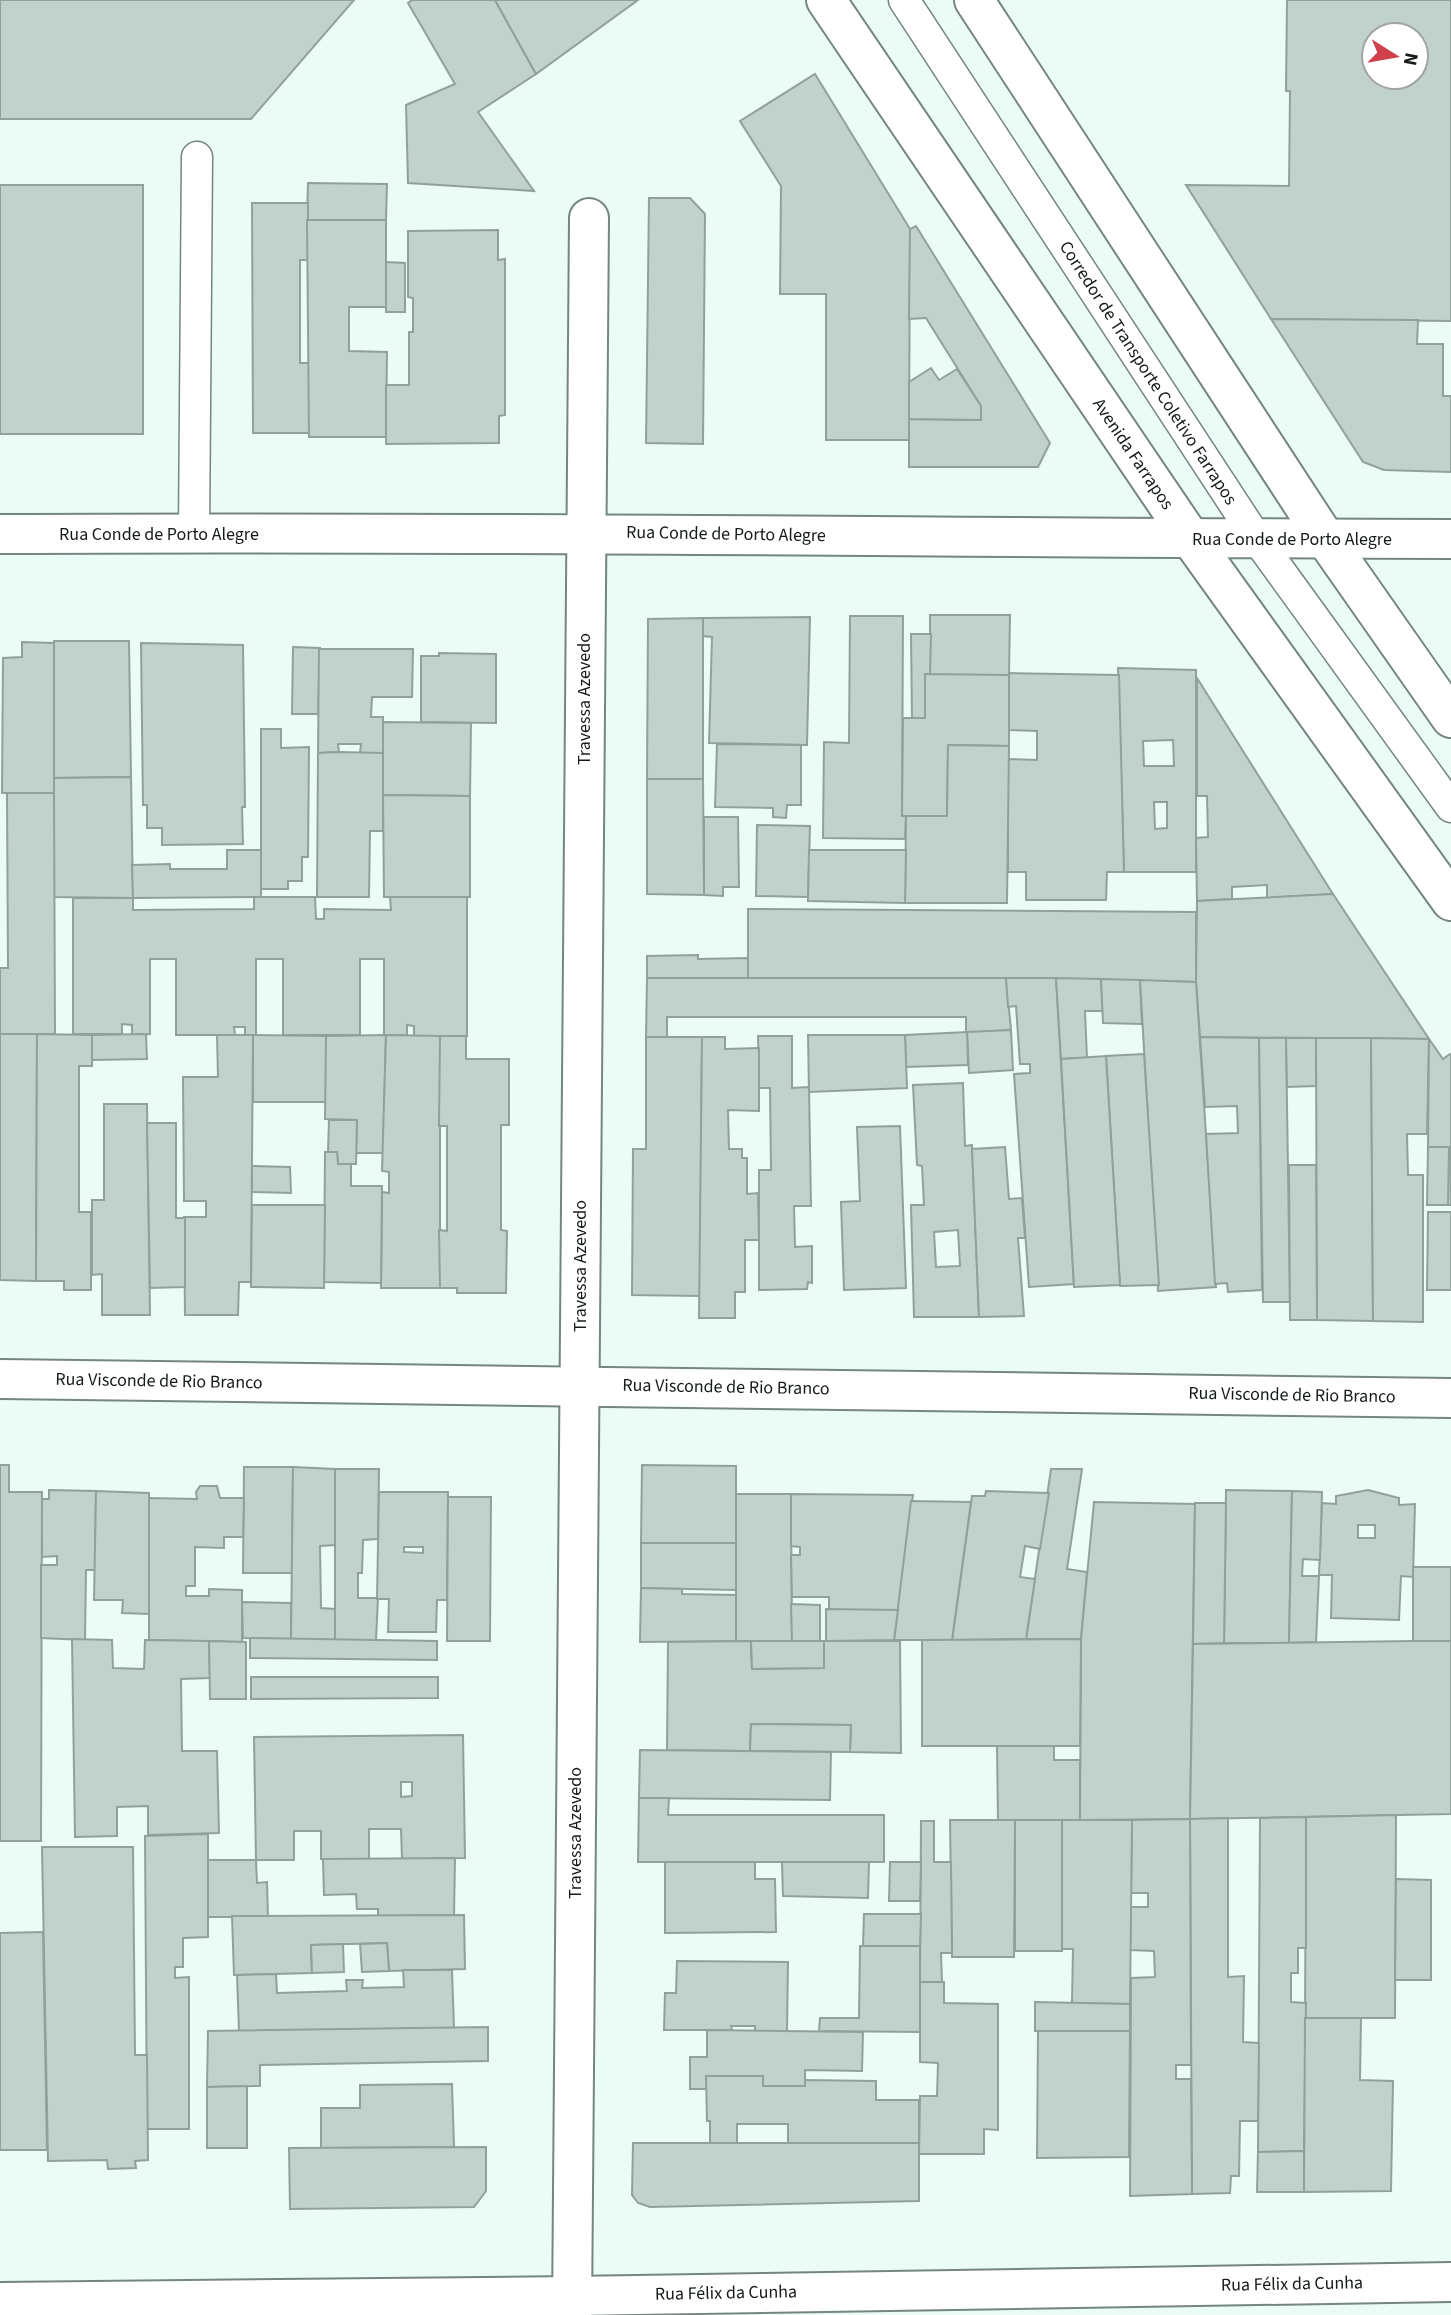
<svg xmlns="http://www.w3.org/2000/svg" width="1451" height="2315" viewBox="0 0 1451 2315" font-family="'Source Sans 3',sans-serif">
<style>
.building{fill:#c0d2cb;stroke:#90a19a;stroke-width:2;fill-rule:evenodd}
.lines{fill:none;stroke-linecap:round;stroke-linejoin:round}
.lane-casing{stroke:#758680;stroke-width:33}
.street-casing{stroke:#758680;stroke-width:42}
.secondary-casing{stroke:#758680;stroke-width:42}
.lane{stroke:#fff;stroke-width:30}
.street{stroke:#fff;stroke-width:38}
.secondary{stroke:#fff;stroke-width:38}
.labels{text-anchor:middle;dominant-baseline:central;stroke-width:5;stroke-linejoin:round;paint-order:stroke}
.street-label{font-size:18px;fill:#141b18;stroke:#fff}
</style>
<rect width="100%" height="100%" fill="#eafcf5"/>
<!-- building -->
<g class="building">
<polygon points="0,0 354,0 251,119 0,119"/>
<polygon points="412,0 495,0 536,74 478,112 534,191 408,183 406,105 455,84 408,3"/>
<polygon points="495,0 638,0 536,74"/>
<path d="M1287,0H1451V321L1271,319L1186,185L1289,186L1290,91H1286ZM1374,35H1416V77H1374Z"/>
<polygon points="815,74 910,229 909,440 826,440 826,294 780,294 781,186 740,121"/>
<polygon points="308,183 387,184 386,220 307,220"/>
<rect x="0" y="185" width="143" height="249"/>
<polygon points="649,198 690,198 705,214 703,444 646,443"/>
<polygon points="252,203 308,203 308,260 300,260 300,363 309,363 309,433 253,433"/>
<polygon points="307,220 386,220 386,307 349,307 349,351 387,352 386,437 309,437"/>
<polygon points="916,226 1050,443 1038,467 909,467 909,419 981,420 981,406 926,318 909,319 910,229"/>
<polygon points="498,230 498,260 505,259 505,415 499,416 499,443 386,444 386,385 409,385 409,332 413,332 413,298 408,297 408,231"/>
<polygon points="386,262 405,263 405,312 386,312"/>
<polygon points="1271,319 1418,320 1417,344 1443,344 1443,396 1451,396 1451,472 1384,470 1363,462"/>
<polygon points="931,368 939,380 957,369 981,406 981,420 909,419 909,382"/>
<polygon points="930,615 1010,615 1009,675 930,675"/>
<polygon points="850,616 903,616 902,816 906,816 905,839 823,838 824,742 849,743"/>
<polygon points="810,617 807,745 709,743 712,637 703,636 703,618"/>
<polygon points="703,618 703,779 647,779 648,619"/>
<polygon points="911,634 931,634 930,675 925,674 925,718 912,718"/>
<polygon points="54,641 129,641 131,777 54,778"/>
<polygon points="22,642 54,643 54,793 2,793 3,658 22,657"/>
<polygon points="141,643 243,645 245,807 242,807 243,844 162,845 162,828 147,828 147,805 143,805"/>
<polygon points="293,647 320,648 318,714 292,714"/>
<polygon points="319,649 413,649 412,697 372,697 371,717 383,717 383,753 360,753 361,744 338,744 339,752 318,753"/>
<polygon points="439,653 496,654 496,723 421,722 421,656 439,656"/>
<path d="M1118,668L1196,670V872H1124ZM1173,740L1174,766H1144L1143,741ZM1154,802H1167V828L1155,829Z"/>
<polygon points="1009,673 1119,675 1124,872 1107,872 1106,900 1026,900 1026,872 1008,872 1008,759 1037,760 1037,731 1008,730"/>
<polygon points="925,674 1009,675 1009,746 948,745 947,816 902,816 903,718 925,718"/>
<polygon points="1197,678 1333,894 1267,898 1267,885 1232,887 1232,899 1197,901 1196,838 1208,837 1207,796 1197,796"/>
<polygon points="383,722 471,723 470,796 383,795"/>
<polygon points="261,729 281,729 281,748 309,747 308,857 302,857 302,881 288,881 288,889 261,889"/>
<polygon points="717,744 801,745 801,805 787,805 786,818 773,817 773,808 715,807"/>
<polygon points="948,745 1009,746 1007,903 905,903 906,816 947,816"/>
<polygon points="339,752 383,753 383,831 370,831 369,897 317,897 318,753"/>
<polygon points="131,777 133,898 54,897 54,778"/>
<polygon points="647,779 703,779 704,895 647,894"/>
<polygon points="7,793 54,793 55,1034 0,1034 0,968 8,968"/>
<polygon points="383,795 470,796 470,897 384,897"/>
<polygon points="704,817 738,817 739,887 723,887 723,896 704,895"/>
<polygon points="757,825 810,826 808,897 756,896"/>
<polygon points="227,850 261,850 261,897 133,898 132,865 170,864 170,869 227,869"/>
<polygon points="809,850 906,850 905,903 808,901"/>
<polygon points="1333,894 1429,1039 1200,1037 1196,982 1197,901"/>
<polygon points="254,897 315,897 316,919 324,919 324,909 391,910 390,897 467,897 467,1036 414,1036 414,1026 407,1025 407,1035 384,1036 384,959 360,959 360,1035 283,1035 283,959 256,959 256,1035 245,1035 245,1027 234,1027 235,1035 176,1035 176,959 150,959 150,1034 132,1035 132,1025 122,1024 122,1034 73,1034 73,898 133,898 133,910 254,909"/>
<polygon points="748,909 1196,912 1196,982 1006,978 748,979"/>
<polygon points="698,955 698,959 748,958 748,979 647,978 647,956"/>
<polygon points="647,978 1006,978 1011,1030 966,1033 966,1017 667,1017 667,1037 646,1037"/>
<polygon points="1006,978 1056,978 1074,1284 1029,1287 1014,1074 1030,1073 1030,1064 1020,1064 1016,1006 1008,1007"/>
<polygon points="1056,978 1101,979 1103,1011 1085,1011 1087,1058 1061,1059"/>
<polygon points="1101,979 1140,980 1142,1024 1103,1023"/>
<polygon points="1140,980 1196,982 1216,1287 1158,1291"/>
<polygon points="1011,1030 1013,1070 969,1073 967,1032"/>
<polygon points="967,1032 968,1065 906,1067 905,1035"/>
<polygon points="0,1034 37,1034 36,1281 0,1280"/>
<polygon points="37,1034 92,1035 92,1066 79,1066 79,1212 91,1212 91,1290 64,1290 64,1281 36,1281"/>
<polygon points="146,1034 147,1059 92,1060 92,1035"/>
<polygon points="217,1035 253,1035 251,1282 239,1282 238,1315 185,1315 184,1217 206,1217 206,1201 184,1201 183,1077 218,1077"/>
<polygon points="253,1035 326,1036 326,1102 253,1102"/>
<polygon points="386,1035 383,1153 356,1153 357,1120 325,1119 326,1036"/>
<polygon points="386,1035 440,1036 440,1288 381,1288 382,1192 389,1193 389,1172 382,1171"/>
<polygon points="808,1035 905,1035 907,1088 809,1092"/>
<polygon points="440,1036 466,1036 466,1059 509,1059 509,1125 501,1125 501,1230 507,1231 506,1293 457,1293 457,1288 440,1288 439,1230 447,1231 447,1126 439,1126"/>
<polygon points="758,1036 792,1036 792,1088 809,1087 811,1206 794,1206 795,1247 812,1246 812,1283 808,1282 807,1289 759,1290 759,1170 771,1170 770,1088 759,1088"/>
<polygon points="646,1037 702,1037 700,1296 632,1295 633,1149 646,1149"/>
<polygon points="702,1037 725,1037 725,1049 759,1048 759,1111 728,1110 729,1149 742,1149 742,1158 747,1158 747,1194 758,1193 759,1240 745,1240 745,1292 735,1292 735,1318 699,1318"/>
<polygon points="1200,1037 1259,1038 1262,1290 1228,1292 1227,1283 1215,1284 1206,1134 1238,1133 1237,1106 1205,1107"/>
<polygon points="1259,1038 1286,1038 1290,1302 1263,1302"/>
<polygon points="1286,1038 1316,1038 1316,1086 1287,1087"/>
<polygon points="1316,1038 1371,1038 1373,1321 1317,1320"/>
<polygon points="1371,1038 1429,1039 1427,1134 1407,1134 1408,1175 1423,1175 1423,1322 1373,1321"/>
<polygon points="1429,1039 1443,1059 1450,1054 1451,1055 1451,1205 1448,1205 1449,1147 1428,1147"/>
<polygon points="1144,1054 1159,1285 1120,1286 1106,1056"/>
<polygon points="1106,1056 1120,1285 1074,1287 1061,1059"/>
<path d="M963,1083L965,1146L972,1145L979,1317H914L911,1205H924L922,1166L917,1165L913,1085ZM958,1230L960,1266L936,1267L934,1232Z"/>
<polygon points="104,1104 147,1104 150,1315 102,1315 102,1274 92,1275 92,1200 104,1200"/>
<polygon points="329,1120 357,1120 356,1164 338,1164 337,1152 328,1152"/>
<polygon points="147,1123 176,1123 176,1218 185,1218 185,1287 150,1288"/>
<polygon points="900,1126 906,1288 844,1290 841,1202 860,1201 857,1127"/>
<polygon points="1005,1147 1009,1199 1022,1198 1025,1238 1018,1238 1024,1316 979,1317 972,1149"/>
<polygon points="1428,1147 1449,1147 1448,1205 1427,1205"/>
<polygon points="325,1152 337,1152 338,1164 351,1164 351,1186 382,1186 381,1283 324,1282"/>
<polygon points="1289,1165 1316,1165 1317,1320 1290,1320"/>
<polygon points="252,1166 290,1167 291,1193 252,1192"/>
<polygon points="252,1205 325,1205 324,1288 251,1287"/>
<polygon points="1428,1212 1451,1212 1451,1290 1427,1290"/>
<polygon points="0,1465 9,1465 9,1492 42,1492 41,1841 0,1841"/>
<polygon points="642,1465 736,1466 736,1543 641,1543"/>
<polygon points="244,1467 293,1467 292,1573 243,1573"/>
<polygon points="293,1467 335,1469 336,1545 320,1546 321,1608 335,1609 335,1640 291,1639"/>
<polygon points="335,1469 379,1469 378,1539 363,1540 362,1573 358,1573 358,1598 378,1598 376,1640 335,1640"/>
<polygon points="1051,1469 1082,1469 1067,1569 1087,1572 1081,1639 1026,1639"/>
<polygon points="200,1486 217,1486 220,1498 244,1498 243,1537 224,1537 224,1548 195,1547 195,1586 186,1586 186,1596 209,1596 209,1589 242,1590 242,1642 149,1640 149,1498 197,1499 196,1492"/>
<polygon points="49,1490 96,1491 95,1570 86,1570 85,1640 41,1638 41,1565 57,1565 57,1556 42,1557 42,1499 49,1499"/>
<polygon points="1226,1490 1292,1491 1289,1643 1224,1643"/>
<path d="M1368,1490L1399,1498V1505L1415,1504L1413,1577L1401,1576L1399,1620L1331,1618L1332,1575H1319L1322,1503L1336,1504V1496ZM1358,1525H1375V1538H1358Z"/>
<polygon points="96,1491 149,1493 149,1614 122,1613 123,1600 94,1600"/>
<polygon points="986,1491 1049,1493 1040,1549 1025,1546 1020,1577 1035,1579 1026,1639 952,1640 972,1496 985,1496"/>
<polygon points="1292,1491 1322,1492 1320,1560 1303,1559 1302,1576 1319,1576 1316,1642 1289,1643"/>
<path d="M379,1492H448L447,1600H437L436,1632H388L389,1599H377ZM404,1547H423V1553L404,1552Z"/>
<polygon points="736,1494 791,1494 792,1641 736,1641"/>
<polygon points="791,1494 913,1495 898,1610 829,1610 829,1597 792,1597 791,1555 800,1555 800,1547 791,1546"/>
<polygon points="448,1497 491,1497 490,1641 447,1641"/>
<polygon points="911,1501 971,1502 952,1640 894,1640"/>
<polygon points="1094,1502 1195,1504 1190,1819 1080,1820 1081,1639"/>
<polygon points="1195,1503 1226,1503 1224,1643 1193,1644"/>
<polygon points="641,1543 736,1543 736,1590 641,1588"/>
<rect x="1413" y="1567" width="38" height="74"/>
<polygon points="641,1588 682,1589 682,1594 736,1595 736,1641 640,1642"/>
<polygon points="242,1602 291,1603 291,1639 243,1638"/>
<polygon points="791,1604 820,1605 820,1641 792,1641"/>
<polygon points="826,1609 898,1610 894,1640 826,1641"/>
<polygon points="250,1638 437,1641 437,1660 250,1658"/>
<polygon points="72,1639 112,1640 113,1668 144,1669 145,1640 209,1641 210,1678 181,1679 182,1751 217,1751 219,1833 148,1835 148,1806 117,1807 117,1836 75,1837"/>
<polygon points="1081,1639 1080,1746 922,1746 922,1640"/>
<polygon points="209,1641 246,1642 246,1699 210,1699"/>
<polygon points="751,1641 752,1669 824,1668 824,1641 900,1641 901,1753 850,1752 851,1725 751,1724 750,1751 667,1750 668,1642"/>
<polygon points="751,1641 824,1641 824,1668 752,1669"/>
<polygon points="1413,1641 1451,1641 1451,1814 1190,1819 1193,1644"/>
<polygon points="251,1677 438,1677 438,1698 251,1699"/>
<polygon points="751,1724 851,1725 850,1752 750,1751"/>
<path d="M463,1735L465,1858L402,1859L401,1829H369V1859H321V1831H294V1860H256L254,1737ZM401,1782H412V1796L401,1797Z"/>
<polygon points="997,1746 1054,1746 1054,1760 1080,1760 1080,1820 998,1820"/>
<polygon points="640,1750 831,1752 830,1800 639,1798"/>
<polygon points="639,1798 669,1798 668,1815 884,1815 884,1862 638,1862"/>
<polygon points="1396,1815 1395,2018 1305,2018 1306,1817"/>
<polygon points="1306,1817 1306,1948 1298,1948 1298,1973 1291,1973 1291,2002 1306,2003 1304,2151 1258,2152 1260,1818"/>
<polygon points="1228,1818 1228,1977 1244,1976 1243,2042 1259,2043 1258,2121 1240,2121 1239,2176 1231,2176 1230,2193 1192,2194 1190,1819"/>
<polygon points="1190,1819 1191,2065 1176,2065 1176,2079 1191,2079 1192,2194 1130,2196 1131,1978 1155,1977 1154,1951 1130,1950 1131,1907 1148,1907 1148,1893 1131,1893 1132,1820"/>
<polygon points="950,1820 1015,1820 1014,1957 952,1957"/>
<rect x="1015" y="1820" width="47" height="131"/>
<polygon points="1062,1820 1132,1820 1130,2004 1072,2003 1073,1949 1062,1949"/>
<polygon points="921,1821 934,1821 934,1862 951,1862 952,1953 941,1953 942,1982 920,1982"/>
<polygon points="208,1834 208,1937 183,1938 183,1967 175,1967 175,1978 189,1977 189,2129 147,2129 145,1836"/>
<polygon points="42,1847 133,1847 135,2055 147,2055 148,2160 135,2161 136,2168 108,2169 107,2160 48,2161"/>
<polygon points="455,1858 454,1915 378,1916 378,1909 357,1909 356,1894 324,1895 323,1859"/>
<polygon points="208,1860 256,1860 257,1883 267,1882 268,1917 208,1917"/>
<polygon points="665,1862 755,1862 755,1879 775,1879 776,1932 665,1933"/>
<polygon points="782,1862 869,1862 868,1898 783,1896"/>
<polygon points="890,1862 921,1862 920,1901 889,1901"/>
<polygon points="1396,1879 1431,1880 1431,1980 1395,1980"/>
<polygon points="864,1914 921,1914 920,1946 863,1946"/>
<polygon points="464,1915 465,1969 389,1971 387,1943 311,1945 312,1973 234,1975 232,1916"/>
<polygon points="43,1932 47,2150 0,2150 0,1933"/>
<polygon points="387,1943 389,1971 362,1972 360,1944"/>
<polygon points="343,1944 344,1972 312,1973 311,1945"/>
<polygon points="860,1946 920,1946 920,2032 819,2031 820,2018 859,2018"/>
<polygon points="677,1961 788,1962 787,2031 755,2031 755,2026 731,2026 732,2030 664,2030 665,1993 676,1993"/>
<polygon points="403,1970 452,1970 454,2028 239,2031 237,1975 276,1974 277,1993 347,1991 346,1980 363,1980 362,1988 404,1987"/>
<polygon points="920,1982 944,1982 944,2003 998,2004 998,2130 984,2129 984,2154 919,2154 920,2096 937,2096 938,2063 920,2062"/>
<polygon points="1035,2002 1130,2004 1130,2031 1035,2031"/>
<polygon points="1305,2018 1361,2018 1360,2080 1393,2081 1391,2191 1304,2192"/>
<polygon points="488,2027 488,2061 260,2065 260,2086 207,2087 208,2031"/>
<polygon points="707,2030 863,2032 862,2071 805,2070 805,2086 763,2086 763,2076 706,2076 707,2089 690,2089 690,2057 707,2057"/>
<polygon points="1038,2031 1130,2031 1129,2157 1037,2158"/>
<polygon points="706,2076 763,2076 763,2086 805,2086 805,2080 876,2081 876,2100 919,2100 919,2143 788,2143 788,2124 737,2124 737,2144 710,2143 710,2121 707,2121"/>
<polygon points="452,2084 454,2147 321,2148 321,2108 360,2108 360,2085"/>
<polygon points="247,2086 247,2148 207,2148 207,2087"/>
<polygon points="633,2143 919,2143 919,2201 650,2207 638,2203 632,2195"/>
<polygon points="486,2147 486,2191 474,2207 290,2209 289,2148"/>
<polygon points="1304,2151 1304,2192 1257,2192 1258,2152"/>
</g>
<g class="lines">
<!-- lane casing -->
<g class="lane-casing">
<g id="lane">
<polyline points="904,0 1257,539 1451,807"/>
<polyline points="194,533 197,157"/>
</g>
</g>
<!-- street casing -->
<g class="street-casing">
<polyline id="street" points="572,2315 589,218"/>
</g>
<!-- secondary casing -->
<g class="secondary-casing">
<g id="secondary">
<polyline points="826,0 1191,539 1451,901"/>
<polyline points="974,0 1325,538 1451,718"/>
<path d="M0,534C484,531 967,538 1451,539"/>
<polyline points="0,1379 1451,1398"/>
<polyline points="0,2302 572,2296 1451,2282"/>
</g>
</g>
<!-- lane -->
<use href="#lane" class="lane"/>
<!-- street -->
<use href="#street" class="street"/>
<!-- secondary -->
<use href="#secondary" class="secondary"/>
</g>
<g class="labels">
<!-- street labels -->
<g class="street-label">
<text transform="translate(1148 373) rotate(57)">Corredor de Transporte Coletivo Farrapos</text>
<text transform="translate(1133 454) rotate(56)">Avenida Farrapos</text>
<text x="159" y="534">Rua Conde de Porto Alegre</text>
<text transform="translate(726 534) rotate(1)">Rua Conde de Porto Alegre</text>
<text x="1292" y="539">Rua Conde de Porto Alegre</text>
<text transform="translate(584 699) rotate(-90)">Travessa Azevedo</text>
<text transform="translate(580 1266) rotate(-90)">Travessa Azevedo</text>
<text transform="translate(159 1381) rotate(1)">Rua Visconde de Rio Branco</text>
<text transform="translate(726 1387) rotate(1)">Rua Visconde de Rio Branco</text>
<text transform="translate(1292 1395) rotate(1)">Rua Visconde de Rio Branco</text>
<text transform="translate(575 1833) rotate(-90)">Travessa Azevedo</text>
<text transform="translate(1292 2284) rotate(-1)">Rua Félix da Cunha</text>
<text transform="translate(726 2293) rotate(-1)">Rua Félix da Cunha</text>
</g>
</g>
<!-- north arrow -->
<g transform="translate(1395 56) rotate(101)"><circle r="33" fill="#ffffff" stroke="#a1a4a3" stroke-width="2"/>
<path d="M0-5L12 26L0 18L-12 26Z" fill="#d1414c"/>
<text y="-10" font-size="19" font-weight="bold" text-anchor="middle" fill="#141b18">N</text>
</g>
</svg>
